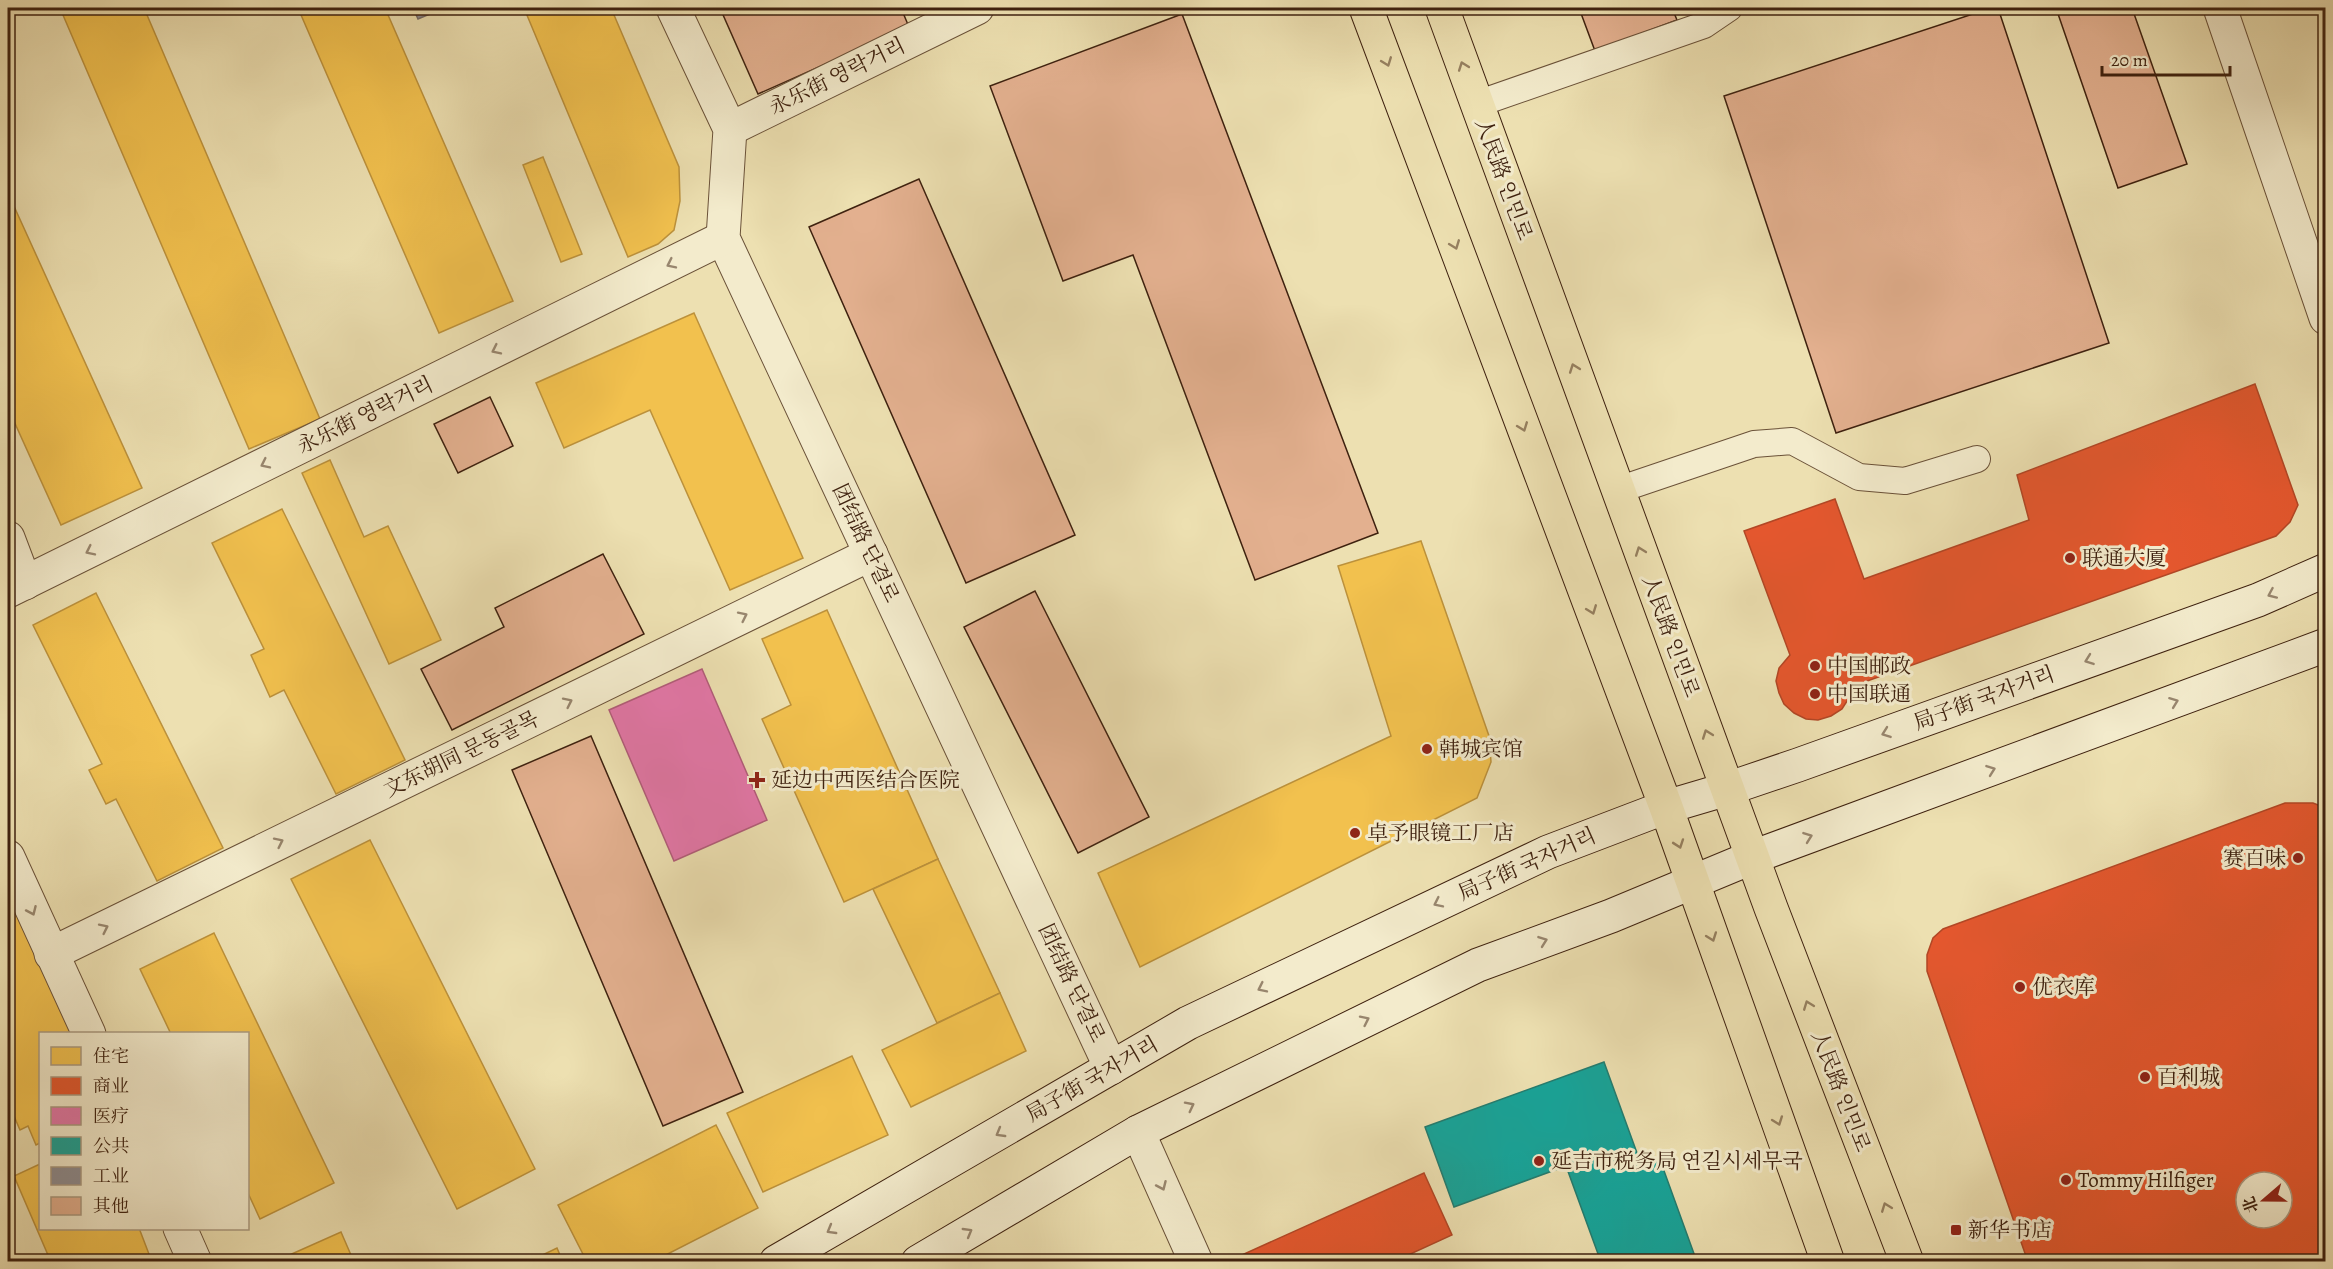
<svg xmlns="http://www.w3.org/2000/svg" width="2333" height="1269" viewBox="0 0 2333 1269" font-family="Alegreya,'Noto Serif SC','Noto Serif KR',serif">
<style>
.homes{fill:#f2c14e;stroke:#bc913b;stroke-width:1.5}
.shops{fill:#e4572e;stroke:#b24725;stroke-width:1.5;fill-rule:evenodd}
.health{fill:#e377a8;stroke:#b25d7a;stroke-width:1.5}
.public{fill:#17a398;stroke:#237c6f;stroke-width:1.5}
.industry{fill:#8d8d92;stroke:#756d6b;stroke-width:1.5}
.building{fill:#e3b08f;stroke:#3e210f;stroke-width:1.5}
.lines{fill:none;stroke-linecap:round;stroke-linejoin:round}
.service-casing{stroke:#6a5138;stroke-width:28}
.pedestrian-casing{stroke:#6a5138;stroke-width:35}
.minor-casing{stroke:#6a5138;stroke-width:35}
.secondary-casing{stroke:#3e210f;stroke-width:35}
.primary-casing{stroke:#3e210f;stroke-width:35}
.service{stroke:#f3ebcc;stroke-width:26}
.pedestrian{stroke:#f3ebcc;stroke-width:33}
.minor{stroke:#f3ebcc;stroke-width:33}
.secondary{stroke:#f3ebcc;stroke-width:33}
.primary{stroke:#ede0b1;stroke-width:33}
.oneway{stroke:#968060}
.oneway2{stroke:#98866e}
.poi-dot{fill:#8f2418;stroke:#f3ebcc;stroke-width:2}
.labels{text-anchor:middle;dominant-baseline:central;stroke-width:6;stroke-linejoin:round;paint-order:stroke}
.street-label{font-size:21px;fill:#3e210f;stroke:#f3ebcc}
.poi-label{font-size:21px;fill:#3e210f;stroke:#f3ebcc;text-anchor:start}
</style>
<rect width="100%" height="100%" fill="#ede0b1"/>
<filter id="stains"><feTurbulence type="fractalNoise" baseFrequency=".00333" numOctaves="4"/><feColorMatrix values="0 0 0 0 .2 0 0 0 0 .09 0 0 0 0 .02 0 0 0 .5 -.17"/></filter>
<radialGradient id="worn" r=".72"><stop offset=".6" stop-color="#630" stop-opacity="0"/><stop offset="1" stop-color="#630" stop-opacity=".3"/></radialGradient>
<!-- homes -->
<g class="homes">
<polygon points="60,8 144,8 320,419 249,449"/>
<polygon points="298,8 385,8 513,301 439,333"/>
<polygon points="524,8 611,8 679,167 680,201 674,230 658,244 628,257"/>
<polygon points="543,157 582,254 561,262 523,165"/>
<polygon points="8,193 142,488 61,525 8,408"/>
<polygon points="694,313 803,558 730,590 650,410 564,448 536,383"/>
<polygon points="330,460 364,537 388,526 441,640 389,664 302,473"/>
<polygon points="282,509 405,760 336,794 284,690 270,697 251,655 264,649 212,543"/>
<polygon points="1421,541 1489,736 1491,762 1477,798 1140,967 1098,873 1391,736 1338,566"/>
<polygon points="96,593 223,848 157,881 116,799 106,804 89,770 102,764 33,625"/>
<polygon points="827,610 938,859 844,902 762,719 791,705 762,639"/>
<polygon points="370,840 535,1169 457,1209 291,879"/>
<polygon points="938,859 1000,993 937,1023 873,889"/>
<polygon points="8,888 72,1034 40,1034 40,1143 36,1145 28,1126 20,1130 8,1102"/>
<polygon points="214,933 334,1183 260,1219 248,1193 248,1034 171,1034 140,969"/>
<polygon points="1000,993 1026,1051 911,1107 882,1050"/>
<polygon points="852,1056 888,1135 763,1192 727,1113"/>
<polygon points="716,1125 758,1208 652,1262 587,1262 558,1205"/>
<polygon points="40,1164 40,1228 139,1228 152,1262 51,1262 14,1176"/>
<polygon points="341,1232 354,1262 276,1261"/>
<polygon points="557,1248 563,1262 528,1262"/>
</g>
<!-- shops -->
<g class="shops">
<polygon points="2255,384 2298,505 2290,522 2276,536 1853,686 1849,698 1842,709 1831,716 1818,720 1806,719 1794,713 1784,704 1779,693 1776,681 1779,668 1790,655 1744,531 1835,499 1864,579 2029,520 2017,475"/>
<path d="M2285,803H2313L2326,808V1262H2028L1927,971V955L1933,938L1943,929ZM2246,1182H2282V1218H2246Z"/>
<polygon points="1424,1173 1452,1235 1393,1262 1237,1262 1235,1258"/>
</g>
<!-- health -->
<polygon class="health" points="702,669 767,820 674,861 609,710"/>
<!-- public -->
<polygon class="public" points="1604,1062 1641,1164 1659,1157 1697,1262 1601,1262 1566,1166 1454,1207 1425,1127"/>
<!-- industry -->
<polygon class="industry" points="413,8 444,8 418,19"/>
<!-- building -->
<g class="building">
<polygon points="720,8 901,8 909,27 758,94"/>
<polygon points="1579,8 1672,8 1677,20 1595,51"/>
<polygon points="1991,8 1998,8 2109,343 1836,433 1724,96"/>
<polygon points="2056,8 2132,8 2187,164 2118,188"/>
<polygon points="1182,14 1378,533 1255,580 1133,255 1063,281 990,86"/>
<polygon points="919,179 1075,535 966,583 809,227"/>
<polygon points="490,397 513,446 458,473 434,424"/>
<polygon points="603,554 644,634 452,730 421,669 504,627 495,608"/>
<polygon points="1035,591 1149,817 1078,853 964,627"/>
<polygon points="591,736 743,1092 663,1126 512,770"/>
</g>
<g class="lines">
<!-- service casing -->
<g class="service-casing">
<g id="service">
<polyline points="1477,104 1704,25 1729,8"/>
<polyline points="1618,490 1754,444 1792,441 1859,477 1905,481 1977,459"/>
</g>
</g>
<!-- pedestrian casing -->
<g class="pedestrian-casing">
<polyline id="pedestrian" points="2220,8 2326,318"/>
</g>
<!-- minor casing -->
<g class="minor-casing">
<g id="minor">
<polyline points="673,8 730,129 723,238 1111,1068"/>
<polyline points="730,129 977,8"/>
<polyline points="8,538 25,583"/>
<polyline points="8,591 723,238"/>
<polyline points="8,857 89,1034"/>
<polyline points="51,954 871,554"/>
<polyline points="1138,1132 1196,1262"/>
<polyline points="180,1228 195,1262"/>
</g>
</g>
<!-- secondary casing -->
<g class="secondary-casing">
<g id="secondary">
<polyline points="776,1262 1188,1023 1548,852 1666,807 1727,789 1798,765 2258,600 2326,570"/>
<polyline points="918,1262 1138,1132 1478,965 1611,916 1753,857 2326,645"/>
</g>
</g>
<!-- primary casing -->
<g class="primary-casing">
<g id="primary">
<polyline points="1366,8 1666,807 1828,1262"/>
<polyline points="1442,8 1771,908 1907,1262"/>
</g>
</g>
<!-- service -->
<use href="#service" class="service"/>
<!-- pedestrian -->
<use href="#pedestrian" class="pedestrian"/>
<!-- minor -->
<use href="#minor" class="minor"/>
<!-- secondary -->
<use href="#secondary" class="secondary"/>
<!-- primary -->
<use href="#primary" class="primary"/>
</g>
<!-- one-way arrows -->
<defs><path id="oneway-chevron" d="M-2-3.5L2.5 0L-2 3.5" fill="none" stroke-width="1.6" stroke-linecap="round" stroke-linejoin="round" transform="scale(1.5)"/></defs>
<g class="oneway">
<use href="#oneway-chevron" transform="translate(1387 62) rotate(69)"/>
<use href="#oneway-chevron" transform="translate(1463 66) rotate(-110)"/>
<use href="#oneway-chevron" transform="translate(1455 245) rotate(69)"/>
<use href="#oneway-chevron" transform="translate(1574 368) rotate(-110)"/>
<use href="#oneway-chevron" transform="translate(1523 427) rotate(69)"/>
<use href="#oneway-chevron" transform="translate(1640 551) rotate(-110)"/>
<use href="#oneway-chevron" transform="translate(1592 610) rotate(69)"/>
<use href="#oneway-chevron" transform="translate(1707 734) rotate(-110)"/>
<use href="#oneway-chevron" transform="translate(1679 844) rotate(71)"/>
<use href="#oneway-chevron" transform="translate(1712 937) rotate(70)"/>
<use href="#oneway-chevron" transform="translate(1808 1005) rotate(-111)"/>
<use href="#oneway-chevron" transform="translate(1778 1121) rotate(70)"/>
<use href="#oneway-chevron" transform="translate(1886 1207) rotate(-111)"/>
</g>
<g class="oneway2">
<use href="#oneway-chevron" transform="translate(671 264) rotate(154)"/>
<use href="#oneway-chevron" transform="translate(496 350) rotate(154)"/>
<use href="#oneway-chevron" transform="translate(265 464) rotate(154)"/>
<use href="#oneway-chevron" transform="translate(90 551) rotate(154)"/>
<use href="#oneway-chevron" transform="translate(2272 594) rotate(156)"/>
<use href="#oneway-chevron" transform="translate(743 616) rotate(-26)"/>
<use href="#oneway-chevron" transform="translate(2089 660) rotate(160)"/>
<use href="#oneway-chevron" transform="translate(568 702) rotate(-26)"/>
<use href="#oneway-chevron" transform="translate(2174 702) rotate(-21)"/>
<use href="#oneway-chevron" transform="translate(1886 733) rotate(160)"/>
<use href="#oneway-chevron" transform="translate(1991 770) rotate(-20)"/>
<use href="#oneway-chevron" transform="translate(1808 837) rotate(-20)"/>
<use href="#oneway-chevron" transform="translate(279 842) rotate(-26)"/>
<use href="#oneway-chevron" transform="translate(1438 903) rotate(154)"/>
<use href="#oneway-chevron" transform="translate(32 911) rotate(66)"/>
<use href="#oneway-chevron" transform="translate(104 928) rotate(-26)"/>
<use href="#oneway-chevron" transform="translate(1543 941) rotate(-20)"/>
<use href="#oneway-chevron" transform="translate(1262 988) rotate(154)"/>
<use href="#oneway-chevron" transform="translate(1365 1020) rotate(-26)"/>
<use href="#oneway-chevron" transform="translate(1190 1106) rotate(-27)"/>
<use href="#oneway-chevron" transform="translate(1000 1133) rotate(150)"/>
<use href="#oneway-chevron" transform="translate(1162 1186) rotate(66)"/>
<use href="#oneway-chevron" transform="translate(831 1230) rotate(150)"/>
<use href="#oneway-chevron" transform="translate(968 1232) rotate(-30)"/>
</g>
<!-- markers -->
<g class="poi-dot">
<circle cx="2070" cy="558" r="6"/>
<circle cx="1815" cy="666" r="6"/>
<circle cx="1815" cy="694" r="6"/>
<circle cx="1427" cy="749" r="6"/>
<path d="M754 771h6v6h6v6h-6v6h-6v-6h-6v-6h6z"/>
<circle cx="1355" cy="833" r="6"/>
<circle cx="2298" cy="858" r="6"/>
<circle cx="2020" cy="987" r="6"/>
<circle cx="2145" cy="1077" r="6"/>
<circle cx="1539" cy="1161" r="6"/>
<circle cx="2066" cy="1180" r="6"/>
<rect x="1950" y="1224" width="12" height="12" rx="3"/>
</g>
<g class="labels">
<!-- street labels -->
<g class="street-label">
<text transform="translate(837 76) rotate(-26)">永乐街 영락거리</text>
<text transform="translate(1504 179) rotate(70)">人民路 인민로</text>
<text transform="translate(365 415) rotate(-26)">永乐街 영락거리</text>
<text transform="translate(866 543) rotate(65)">团结路 단결로</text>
<text transform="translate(1671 636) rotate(70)">人民路 인민로</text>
<text transform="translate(1984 698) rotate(-20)">局子街 국자거리</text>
<text transform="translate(461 754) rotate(-26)">文东胡同 문동골목</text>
<text transform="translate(1527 864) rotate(-24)">局子街 국자거리</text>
<text transform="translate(1072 983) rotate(65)">团结路 단결로</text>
<text transform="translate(1092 1079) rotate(-30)">局子街 국자거리</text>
<text transform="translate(1841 1091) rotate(69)">人民路 인민로</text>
</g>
<!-- poi labels -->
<g class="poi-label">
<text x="2082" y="558">联通大厦</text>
<text x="1827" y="666">中国邮政</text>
<text x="1827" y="694">中国联通</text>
<text x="1439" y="749">韩城宾馆</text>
<text x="771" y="780">延边中西医结合医院</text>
<text x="1367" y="833">卓予眼镜工厂店</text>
<text x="2286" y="858" text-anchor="end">赛百味</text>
<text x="2032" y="987">优衣库</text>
<text x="2157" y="1077">百利城</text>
<text x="1551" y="1161">延吉市税务局 연길시세무국</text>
<text x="2078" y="1180">Tommy Hilfiger</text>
<text x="1968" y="1230">新华书店</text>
</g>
</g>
<!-- margin -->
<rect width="2333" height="1269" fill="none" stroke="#ede0b1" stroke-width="30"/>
<rect x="9" y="9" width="2315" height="1251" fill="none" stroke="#3e210f" stroke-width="3"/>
<rect x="15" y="15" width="2303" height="1239" fill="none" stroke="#3e210f" stroke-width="1.5"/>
<!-- legend -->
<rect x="39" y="1032" width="210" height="198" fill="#f3ebcc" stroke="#ab9a80" stroke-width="1.5"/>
<rect x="51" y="1047" width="30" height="18" fill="#f2c14e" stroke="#ab9a80" stroke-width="1.5"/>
<text x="93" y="1062" font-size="18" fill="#3e210f">住宅</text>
<rect x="51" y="1077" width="30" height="18" fill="#e4572e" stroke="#ab9a80" stroke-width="1.5"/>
<text x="93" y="1092" font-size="18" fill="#3e210f">商业</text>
<rect x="51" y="1107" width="30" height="18" fill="#e377a8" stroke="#ab9a80" stroke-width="1.5"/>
<text x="93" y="1122" font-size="18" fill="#3e210f">医疗</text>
<rect x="51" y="1137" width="30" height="18" fill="#17a398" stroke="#ab9a80" stroke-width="1.5"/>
<text x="93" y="1152" font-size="18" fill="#3e210f">公共</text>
<rect x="51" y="1167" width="30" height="18" fill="#8d8d92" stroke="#ab9a80" stroke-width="1.5"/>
<text x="93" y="1182" font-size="18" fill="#3e210f">工业</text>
<rect x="51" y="1197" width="30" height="18" fill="#e3b08f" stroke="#ab9a80" stroke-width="1.5"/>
<text x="93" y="1212" font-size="18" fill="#3e210f">其他</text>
<!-- north arrow -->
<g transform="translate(2264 1200) rotate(250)"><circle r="28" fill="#f3ebcc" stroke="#ab9a80" stroke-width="1.5"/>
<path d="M0-4.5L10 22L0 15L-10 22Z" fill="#8f2418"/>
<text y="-9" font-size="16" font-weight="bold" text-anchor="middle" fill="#3e210f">北</text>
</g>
<!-- scale -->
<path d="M2102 66v9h128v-9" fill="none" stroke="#3e210f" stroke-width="3"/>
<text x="2111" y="66" font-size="18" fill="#3e210f" stroke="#f3ebcc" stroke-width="4.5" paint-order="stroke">20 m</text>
<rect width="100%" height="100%" filter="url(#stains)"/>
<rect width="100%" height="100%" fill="url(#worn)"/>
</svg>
